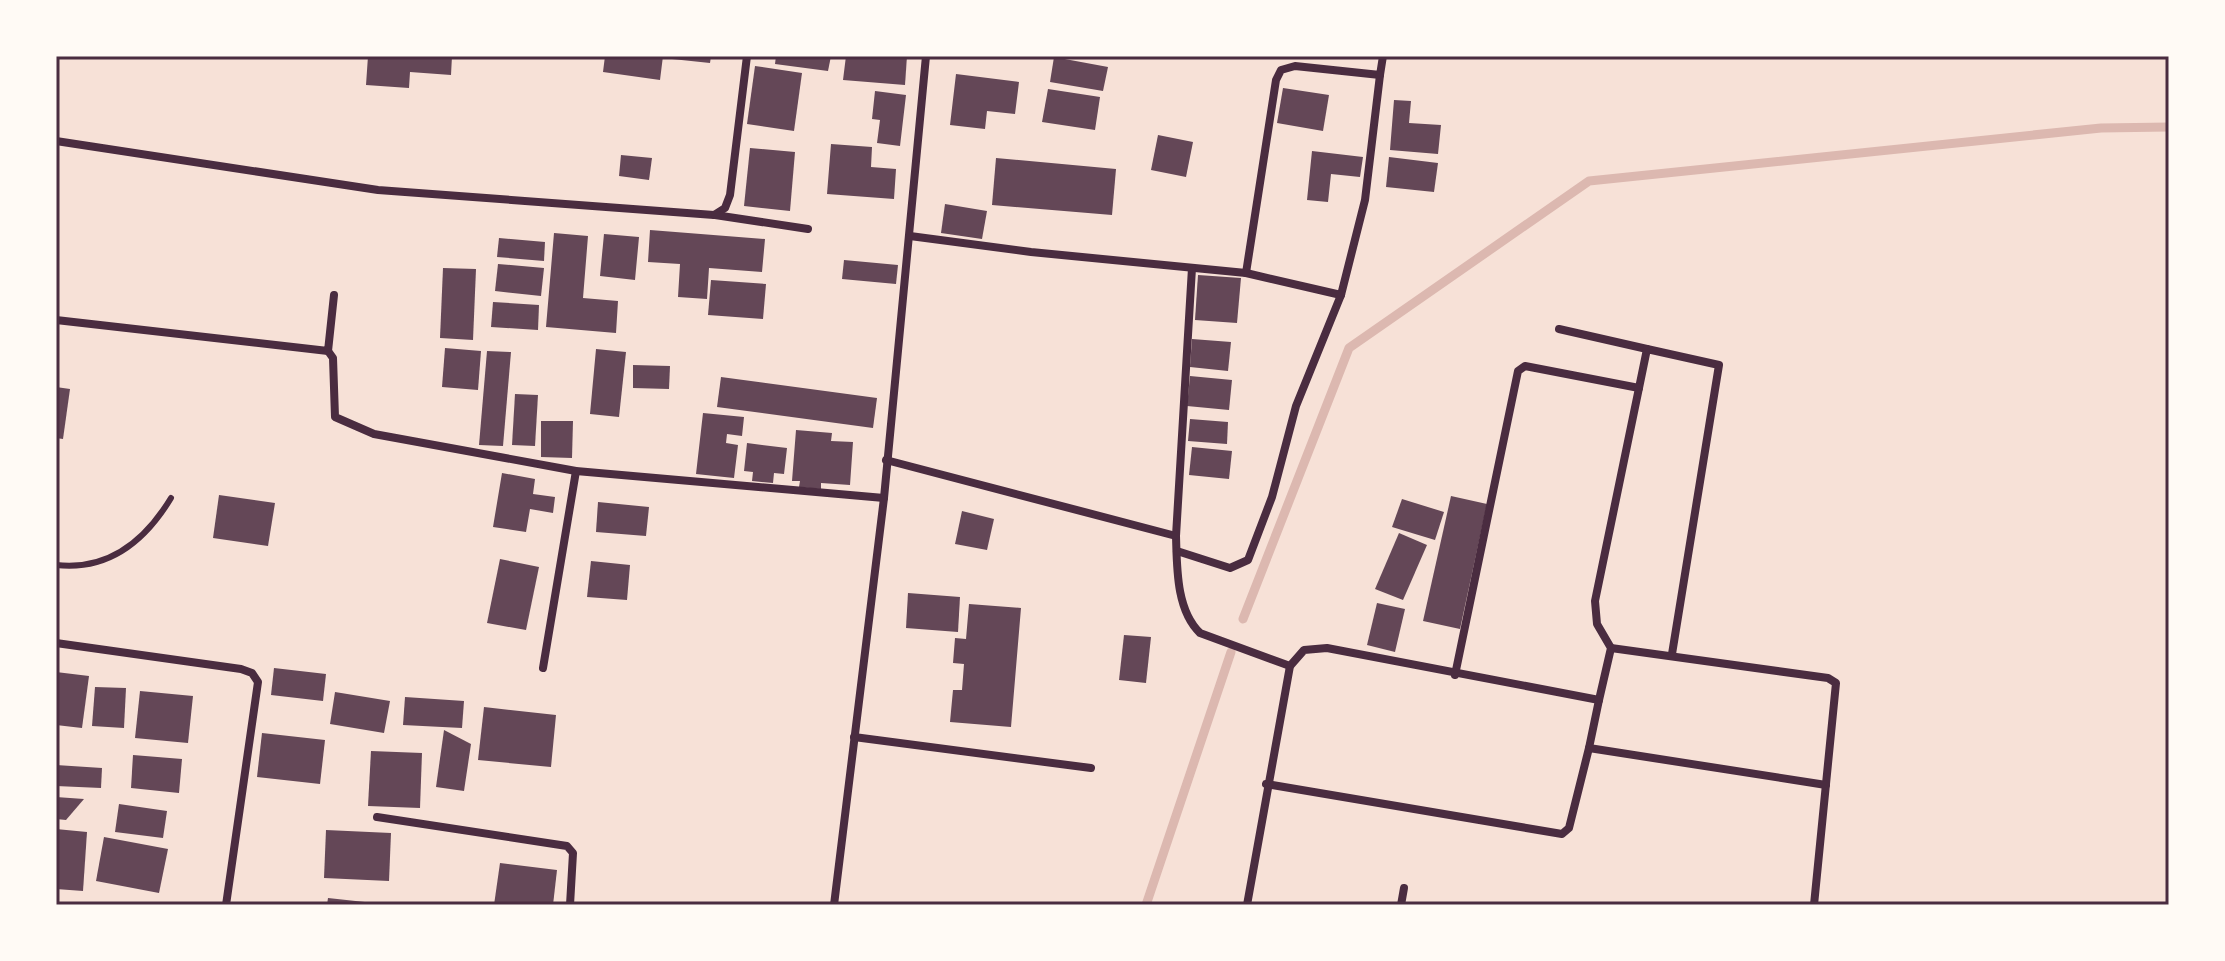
<svg xmlns="http://www.w3.org/2000/svg" width="2225" height="961" viewBox="0 0 2225 961" font-family="'Roboto Condensed',sans-serif">
<style>
.lines{fill:none;stroke-linecap:round;stroke-linejoin:round}
.stream{stroke:#dcb8b0;stroke-width:9}
.building{fill:#644757}
.service{stroke:#4a2c40;stroke-width:6}
.minor{stroke:#4a2c40;stroke-width:8}
.neatline{fill:none;stroke:#4a2c40;stroke-width:3}
</style>
<rect width="100%" height="100%" fill="#f7e1d7"/>
<g class="lines">
<!-- stream -->
<g class="stream">
<polyline points="1243,619 1349,348 1589,181 2101,128 2169,127"/>
<polyline points="1146,905 1231,652"/>
</g>
</g>
<!-- building -->
<g class="building">
<polygon points="368,56 452,56 451,75 410,72 409,88 366,85"/>
<polygon points="605,56 663,56 660,80 603,72"/>
<polygon points="673,56 711,56 710,63 672,59"/>
<polygon points="776,56 831,56 828,71 775,64"/>
<polygon points="846,56 907,56 905,85 843,80"/>
<polygon points="1054,57 1108,67 1103,91 1050,82"/>
<polygon points="755,66 802,73 794,131 747,124"/>
<polygon points="956,74 1019,82 1015,114 987,111 985,129 950,125"/>
<polygon points="1283,88 1329,95 1323,131 1277,123"/>
<polygon points="1048,89 1100,97 1095,130 1042,122"/>
<polygon points="875,91 906,95 900,146 877,143 880,120 872,119"/>
<polygon points="1394,100 1411,101 1409,123 1441,125 1438,154 1390,150"/>
<polygon points="1158,135 1193,142 1186,177 1151,170"/>
<polygon points="831,144 872,147 871,167 896,169 894,199 827,194"/>
<polygon points="750,148 795,152 790,211 744,206"/>
<polygon points="1312,151 1363,157 1360,177 1331,174 1328,202 1307,200"/>
<polygon points="621,155 652,158 649,180 619,176"/>
<polygon points="1389,157 1438,163 1434,192 1386,187"/>
<polygon points="996,158 1116,169 1112,215 992,205"/>
<polygon points="945,204 987,211 982,239 941,233"/>
<polygon points="650,230 765,239 762,272 709,268 707,299 678,297 680,264 648,262"/>
<polygon points="554,233 588,236 583,298 618,301 616,333 546,327"/>
<polygon points="604,234 639,237 635,280 600,276"/>
<polygon points="499,238 545,242 544,261 497,257"/>
<polygon points="844,260 898,265 896,284 842,279"/>
<polygon points="498,264 544,268 541,296 495,291"/>
<polygon points="443,268 476,269 473,340 440,338"/>
<polygon points="1198,275 1241,278 1237,323 1195,320"/>
<polygon points="711,280 766,284 763,319 708,315"/>
<polygon points="493,302 539,305 538,330 491,327"/>
<polygon points="1192,339 1231,342 1228,371 1190,367"/>
<polygon points="445,348 481,351 478,390 442,387"/>
<polygon points="596,349 626,352 619,417 590,414"/>
<polygon points="487,351 511,352 503,446 479,445"/>
<polygon points="633,365 670,366 669,389 633,388"/>
<polygon points="1190,376 1232,380 1229,410 1187,406"/>
<polygon points="721,377 877,398 873,428 717,407"/>
<polygon points="56,387 70,389 63,439 56,438"/>
<polygon points="515,394 538,395 535,446 512,445"/>
<polygon points="703,413 744,417 742,436 727,434 726,443 738,445 734,478 696,474"/>
<polygon points="1190,419 1228,422 1227,444 1188,441"/>
<polygon points="541,421 573,421 572,458 541,457"/>
<polygon points="796,430 832,433 831,441 853,442 850,485 821,483 821,489 799,487 800,481 792,481"/>
<polygon points="747,443 787,448 784,474 774,473 773,483 752,481 753,472 744,471"/>
<polygon points="1192,447 1232,451 1229,479 1189,475"/>
<polygon points="502,473 535,479 533,494 555,497 553,513 530,509 526,532 493,527"/>
<polygon points="219,495 275,503 268,546 213,538"/>
<polygon points="1451,496 1487,504 1460,629 1423,621"/>
<polygon points="1402,499 1444,512 1435,540 1392,527"/>
<polygon points="598,502 649,507 646,536 596,532"/>
<polygon points="962,511 994,519 987,550 955,544"/>
<polygon points="1399,533 1427,545 1403,600 1375,589"/>
<polygon points="500,559 539,567 526,630 487,623"/>
<polygon points="591,561 630,565 627,600 587,597"/>
<polygon points="908,593 960,597 958,632 906,628"/>
<polygon points="1377,603 1405,609 1395,652 1367,645"/>
<polygon points="969,604 1021,608 1011,727 950,722 953,690 962,690 964,664 953,663 955,638 966,639"/>
<polygon points="1124,635 1151,637 1146,683 1119,680"/>
<polygon points="274,668 326,674 323,701 271,695"/>
<polygon points="56,672 89,676 82,728 56,725"/>
<polygon points="95,687 126,688 124,728 92,726"/>
<polygon points="140,691 193,696 188,743 135,738"/>
<polygon points="335,692 390,701 384,733 330,724"/>
<polygon points="405,697 464,701 462,728 403,725"/>
<polygon points="484,707 556,715 551,767 478,760"/>
<polygon points="444,730 471,744 464,791 436,787"/>
<polygon points="262,733 325,740 320,784 257,777"/>
<polygon points="371,751 422,753 420,808 368,806"/>
<polygon points="133,755 182,759 179,793 131,788"/>
<polygon points="56,765 102,768 101,788 56,786"/>
<polygon points="56,797 84,799 66,820 56,819"/>
<polygon points="119,804 167,811 163,838 115,832"/>
<polygon points="56,829 87,832 83,891 56,889"/>
<polygon points="326,830 391,833 389,881 324,878"/>
<polygon points="104,837 168,849 159,893 96,881"/>
<polygon points="500,863 557,870 553,905 494,905"/>
<polygon points="328,898 374,903 374,905 327,905"/>
</g>
<g class="lines">
<!-- service -->
<path class="service" d="M56,565C108,571 145,541 171,498"/>
<!-- minor -->
<g class="minor">
<polyline points="56,141 378,190 714,215 725,208 730,195 747,56"/>
<polyline points="715,215 808,229"/>
<polyline points="910,236 1031,252 1246,273 1276,80 1281,70 1295,66 1380,75 1383,56"/>
<polyline points="1341,295 1365,200 1380,75"/>
<polyline points="56,320 328,351 334,295"/>
<polyline points="1559,329 1647,349"/>
<polyline points="328,351 333,358 335,417 374,434 576,471 884,498"/>
<polyline points="1639,388 1647,349 1719,365 1672,654"/>
<path d="M886,460L1176,536C1177,567 1176,610 1200,633L1290,666"/>
<polyline points="1176,536 1192,268"/>
<polyline points="1177,551 1230,568 1248,560 1272,497 1296,406 1341,295 1246,273"/>
<polyline points="56,643 241,669 252,673 258,682 226,905"/>
<polyline points="1611,648 1828,678 1836,683 1814,905"/>
<polyline points="543,668 576,471"/>
<polyline points="1599,700 1589,748 1826,785"/>
<polyline points="854,737 1091,768"/>
<polyline points="1266,784 1562,834 1569,828 1589,748"/>
<polyline points="377,817 567,846 573,853 570,905"/>
<polyline points="834,905 884,498 926,56"/>
<polyline points="1247,905 1290,666 1304,650 1327,648 1599,700 1611,648 1597,624 1595,601 1639,388 1525,366 1518,371 1455,675"/>
<polyline points="1401,905 1404,888"/>
</g>
</g>
<!-- border -->
<rect width="2225" height="961" fill="none" stroke="#fffaf5" stroke-width="116"/>
<rect x="58" y="58" width="2109" height="845" class="neatline"/>
</svg>
